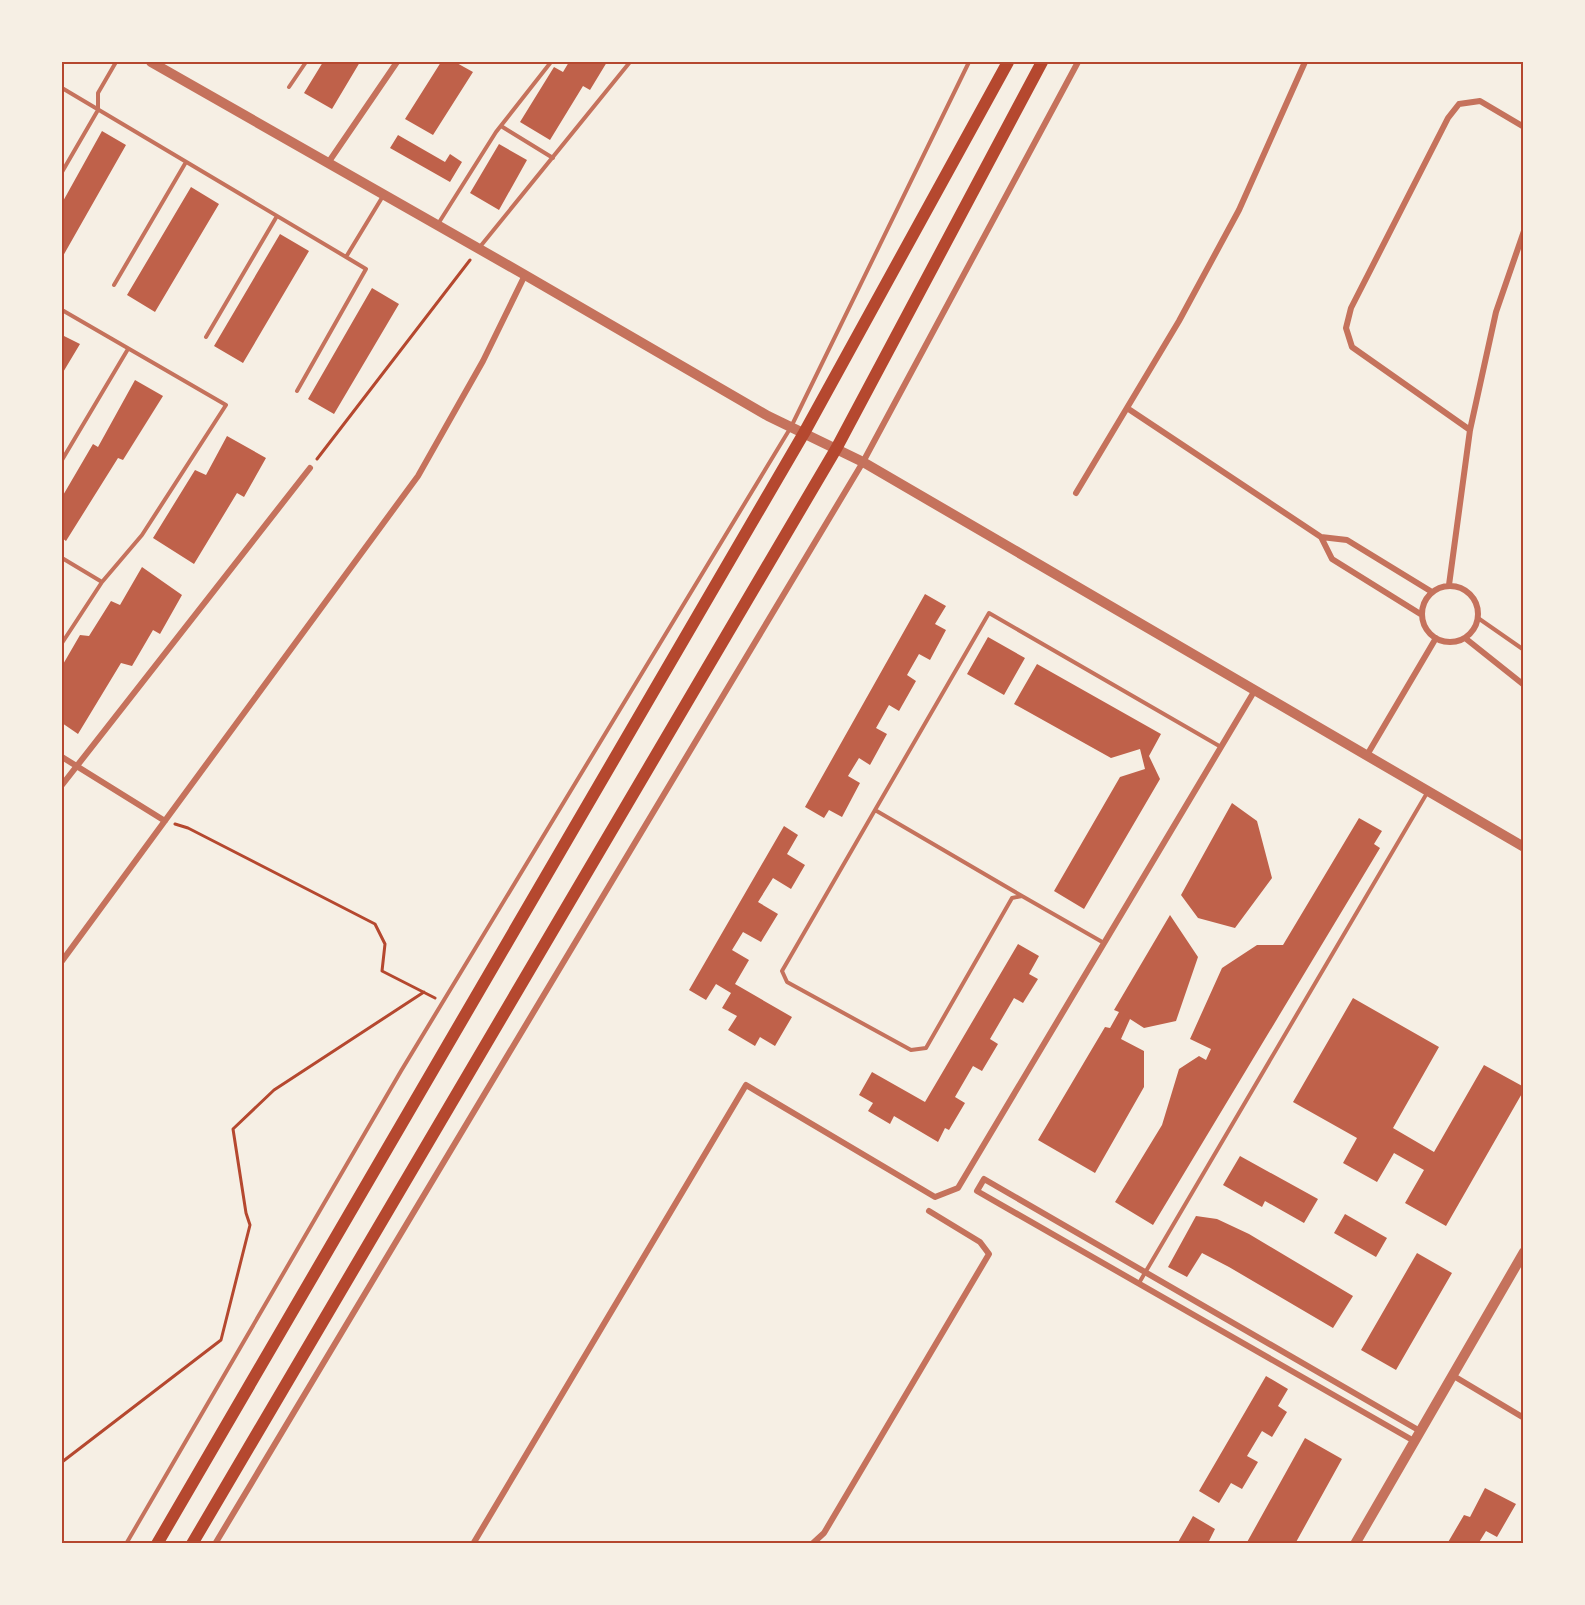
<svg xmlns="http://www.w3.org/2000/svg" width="1585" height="1605" font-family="Montserrat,sans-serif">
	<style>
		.building { fill: #bf614a }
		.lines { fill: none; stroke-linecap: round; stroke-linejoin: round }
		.path { stroke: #b5482f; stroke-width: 3 }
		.service { stroke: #c5725c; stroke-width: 4 }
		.minor { stroke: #c5725c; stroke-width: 6 }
		.tertiary { stroke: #c5725c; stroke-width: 10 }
		.primary { stroke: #b5482f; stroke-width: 12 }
		.neatline { fill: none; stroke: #b5482f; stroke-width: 2 }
	</style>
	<rect width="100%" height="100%" fill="#f6efe4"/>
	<path class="building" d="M323 62H360L332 109 304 93Z
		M441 62H455L473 72 433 135 405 119Z
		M569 62H607L590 90 583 86 550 140 520 122 554 67 563 72Z
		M102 131 126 145 63 256 62 203Z
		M398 135 445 162 450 154 462 162 450 182 390 148Z
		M499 144 527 160 499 210 470 193Z
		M191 187 219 204 155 312 127 295Z
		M280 234 309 251 243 363 214 346Z
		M372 288 399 304 334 414 308 399Z
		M62 335 80 344 62 374Z
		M135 380 163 396 123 460 118 458 66 541 62 538V497L93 444 98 447Z
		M227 436 266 458 244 497 237 493 194 564 153 538 195 470 206 475Z
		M142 567 182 595 160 634 153 630 132 666 121 663 78 734 62 723V666L80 635 89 636 111 601 120 605Z
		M925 594 946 606 935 624 946 630 930 660 919 654 907 675 916 681 899 711 889 705 876 728 887 734 870 765 859 758 848 776 860 783 842 817 829 810 824 818 805 807Z
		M988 637 1025 658 1004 695 967 674Z
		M1037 664 1161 734 1149 756 1160 779 1084 909 1054 891 1120 777 1145 769 1140 749 1111 758 1014 704Z
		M1232 803 1257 821 1272 878 1235 928 1198 918 1181 895Z
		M1359 818 1382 831 1374 844 1380 848 1153 1225 1115 1202 1162 1125 1179 1069 1199 1056 1206 1060 1211 1049 1190 1039 1222 968 1257 945H1283Z
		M784 826 798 835 787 854 805 865 791 889 773 878 758 902 778 914 761 942 743 932 732 950 749 960 735 984 792 1017 775 1046 760 1037 755 1046 728 1030 737 1016 722 1008 731 993 716 984 706 1000 689 990Z
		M1170 915 1198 957 1176 1021 1144 1028 1130 1019 1121 1039 1144 1051V1087L1095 1173 1038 1140 1105 1027 1110 1028 1119 1012 1114 1010Z
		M1018 944 1039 956 1029 974 1038 979 1023 1003 1014 998 990 1039 998 1044 982 1071 973 1066 955 1097 965 1103 949 1130 945 1128 938 1142 894 1116 890 1124 868 1111 873 1103 859 1095 872 1072 925 1102Z
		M1353 998 1439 1047 1393 1128 1434 1152 1484 1065 1524 1087V1090L1446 1226 1405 1203 1424 1170 1394 1153 1377 1182 1343 1163 1357 1138 1293 1102Z
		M1240 1156 1318 1199 1304 1223 1265 1201 1262 1207 1223 1185Z
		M1345 1214 1387 1238 1376 1257 1334 1233Z
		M1196 1216 1217 1219 1249 1234 1353 1296 1333 1328 1229 1267 1202 1253 1187 1277 1168 1267Z
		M1417 1253 1452 1273 1396 1370 1361 1350Z
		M1266 1376 1288 1389 1278 1406 1287 1412 1272 1437 1262 1431 1247 1456 1258 1462 1242 1489 1231 1483 1219 1503 1199 1491Z
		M1305 1438 1342 1459 1295 1544H1246Z
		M1485 1488 1516 1504 1497 1537 1486 1531 1478 1544H1447L1464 1515 1470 1517Z
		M1193 1516 1215 1529 1209 1541 1214 1544H1177Z"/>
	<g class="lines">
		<path class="path" d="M317 459 470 260
			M175 824 188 828 375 924 385 944 382 971 435 998
			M62 1462 221 1340 250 1225 246 1213 233 1129 274 1090 424 992"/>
		<path class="service" d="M289 87 306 62
			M62 88 346 257 383 196
			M501 126 553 158
			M62 172 98 110V93L116 62
			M438 224 496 132 551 62
			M479 248 630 62
			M114 285 186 162
			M62 310 226 405 142 535 102 582
			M206 337 277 216
			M297 391 366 269 346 257
			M62 460 128 349
			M62 558 102 582 62 643
			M1478 618 1524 650
			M875 810 989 613 1221 747
			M1022 896 875 810 782 971 787 982 911 1050 926 1048 1012 898 1022 896 1104 943
			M1139 1283 1427 793
			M126 1544 401 1071 791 427 969 62"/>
		<path class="minor" d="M328 163 397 62
			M1127 408 1321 537
			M1470 430 1352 347 1346 328 1351 308 1448 118 1459 104 1480 101 1524 127
			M1076 493 1179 321 1239 210 1305 62
			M1449 585 1470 430 1496 312 1524 231
			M1422 614a28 28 0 1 1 56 0a28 28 0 1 1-56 0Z
			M1422 615 1332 559 1321 537 1347 540 1432 592
			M1465 638 1524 685
			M1367 755 1436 638
			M62 757 165 821
			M62 785 310 468
			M62 961 418 476 483 361 525 275
			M1452 1375 1524 1418
			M1414 1441 977 1191 984 1179 1420 1431
			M215 1544 863 462 1078 62
			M473 1544 746 1085 935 1197 958 1188 1255 690
			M812 1544 824 1533 989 1254 980 1242 929 1211"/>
		<path class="tertiary" d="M151 62 525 275 768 416 863 462 1524 847
			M1355 1544 1524 1252"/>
		<path class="primary" d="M157 1544 804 433 1008 62
			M192 1544 836 449 1042 62"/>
	</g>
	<rect width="1585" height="1605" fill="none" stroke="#f6efe4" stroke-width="126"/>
	<rect x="63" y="63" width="1459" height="1479" class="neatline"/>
</svg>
